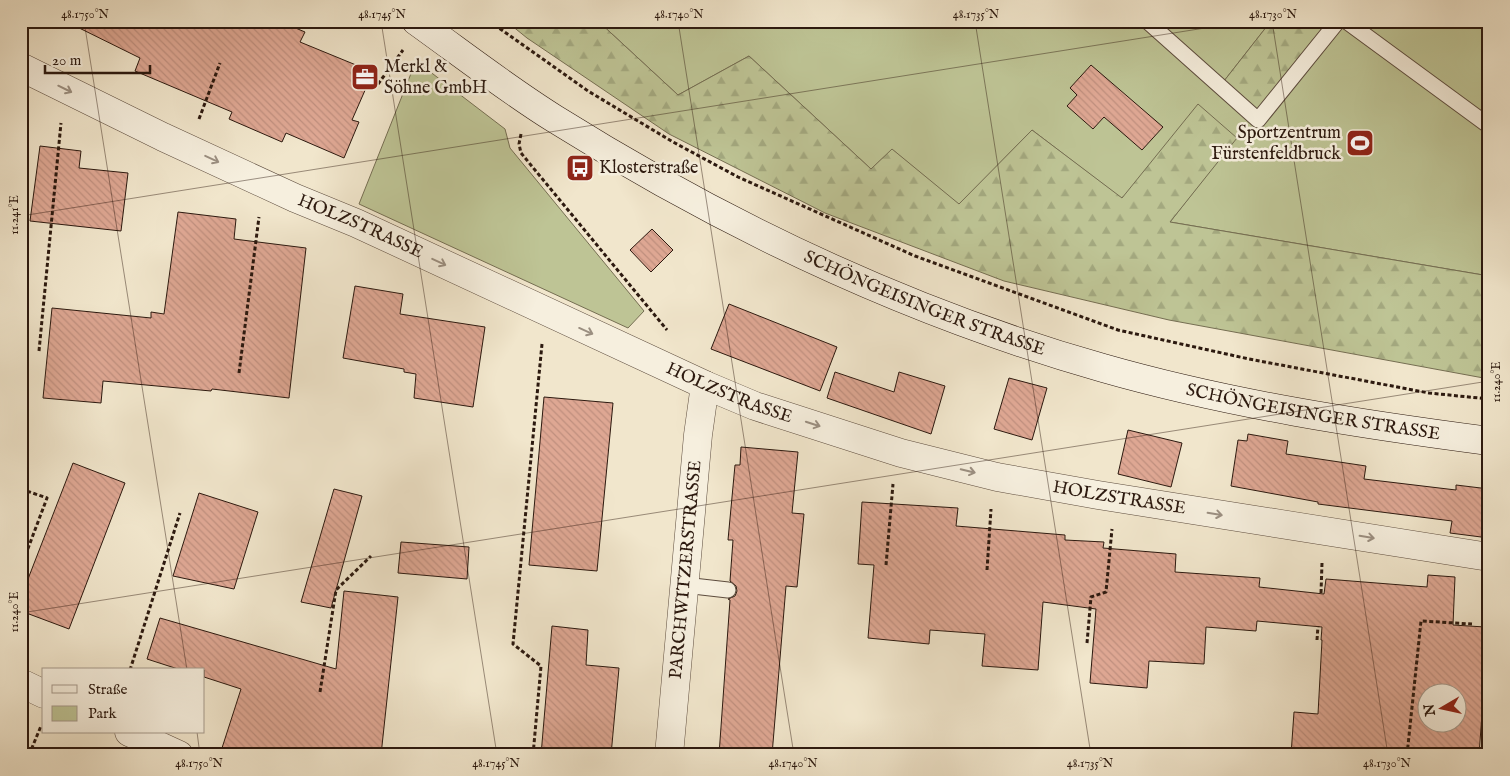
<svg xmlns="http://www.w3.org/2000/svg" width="1510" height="776" font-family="'IM FELL English',serif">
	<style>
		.green { fill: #bec495; stroke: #756e52 }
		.forest { fill: url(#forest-firs); stroke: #756e52 }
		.building { fill: url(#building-back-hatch); stroke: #2c190f; fill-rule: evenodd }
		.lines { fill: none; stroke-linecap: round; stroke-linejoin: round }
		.lane-casing { stroke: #5d4c3e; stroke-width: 17 }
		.street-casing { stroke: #5d4c3e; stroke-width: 29 }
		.secondary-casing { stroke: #2c190f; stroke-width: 29 }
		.path { stroke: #2c190f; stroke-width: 3; stroke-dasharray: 4 2.5; stroke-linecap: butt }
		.lane { stroke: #f6efde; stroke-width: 15 }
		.street { stroke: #f6efde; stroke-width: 28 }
		.secondary { stroke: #f6efde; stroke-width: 28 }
		.oneway { stroke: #9b8f81 }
		.ticks { fill: none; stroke: #2c190f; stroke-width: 1; stroke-opacity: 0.45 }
		.labels { text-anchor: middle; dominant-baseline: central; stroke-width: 5; stroke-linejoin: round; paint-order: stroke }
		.poi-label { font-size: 18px; fill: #2c190f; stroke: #f6efde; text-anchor: start }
		.street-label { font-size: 18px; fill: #2c190f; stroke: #f6efde }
		.neatline { fill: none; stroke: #2c190f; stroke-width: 2 }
		.ticks-label { font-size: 12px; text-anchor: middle; fill: #2c190f }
	</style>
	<defs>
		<pattern id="forest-firs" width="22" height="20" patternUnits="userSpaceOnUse" patternTransform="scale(1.25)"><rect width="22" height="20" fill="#bec495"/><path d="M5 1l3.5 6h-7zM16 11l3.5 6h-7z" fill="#a3a87f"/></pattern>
		<pattern id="building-back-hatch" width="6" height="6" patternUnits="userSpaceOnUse" patternTransform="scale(1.25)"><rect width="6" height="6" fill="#dea793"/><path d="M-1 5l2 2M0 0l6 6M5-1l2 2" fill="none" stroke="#bf8f7e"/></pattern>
	</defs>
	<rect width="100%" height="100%" fill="#f1e6cc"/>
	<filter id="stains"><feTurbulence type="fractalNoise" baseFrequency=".004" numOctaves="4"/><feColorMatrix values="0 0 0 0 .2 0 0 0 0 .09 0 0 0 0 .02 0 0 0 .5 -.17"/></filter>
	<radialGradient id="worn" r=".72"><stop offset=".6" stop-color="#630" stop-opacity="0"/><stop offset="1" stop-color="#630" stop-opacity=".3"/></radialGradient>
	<path class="green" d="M598 21H1271L1224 81 1256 113 1328 21H1489V276L1170 222 1236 138 1121 198 1032 130 959 205 894 151 884 157 871 169 749 56 678 95Z
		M416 61 505 129 510 148 644 311 628 328 359 204Z"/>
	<path class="forest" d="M506 21H598L678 95 749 56 871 169 892 149 959 204 1032 130 1122 198 1198 104 1237 138 1170 222 1489 276V379L1169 320 1004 281 825 213 669 134 527 38Z
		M1271 21H1328L1256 113 1224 81Z"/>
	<path class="building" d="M65 21H279L305 32 300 42 373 72 352 120 359 122 344 158 286 133 282 142 229 119 232 112 135 71 140 58Z
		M1091 65 1163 127 1142 150 1104 117 1093 129 1067 106 1077 95 1070 88Z
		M40 146 81 151 79 168 128 173 121 231 30 221Z
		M178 212 236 219 234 239 306 248 289 398 212 389 211 391 103 381 101 403 43 398 52 308 151 318V312L164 314Z
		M652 229 673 250 651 272 630 250Z
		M355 286 403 294 400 314 485 327 473 407 414 398 416 374 404 372V369L343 358Z
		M729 304 837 347 820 391 711 349Z
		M835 372 894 392 899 372 945 386 931 434 827 398Z
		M1009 378 1047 388 1032 440 994 429Z
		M544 397 613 403 597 571 529 565Z
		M1128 430 1182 443 1171 487 1118 474Z
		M1248 434 1288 441 1286 454 1366 466 1364 479 1456 490V485L1489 489V538L1450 533 1452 521 1318 504V502L1231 486 1238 440 1247 441Z
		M741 447 798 452 792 513 804 514 797 587 786 586 772 755H719L730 600 728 599 735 596 737 591 736 586 730 581 733 540H728L735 465H740Z
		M73 463 125 483 69 629 21 611V597Z
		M334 489 362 496 331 608 301 602Z
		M199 493 258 512 234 589 173 576Z
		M862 502 958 508 956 526 1065 535V540L1104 542 1103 548 1176 554 1175 572 1260 578 1259 587 1324 594 1326 579 1427 587 1428 575 1455 577 1453 625 1485 627 1484 632H1488L1479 755 1375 748V753L1359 751V755H1291L1294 712 1318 714 1322 640H1321L1322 627 1257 621 1256 631 1206 627 1204 664 1149 661 1147 688 1090 683 1096 609 1043 602 1038 670 982 666 985 634 930 630 929 644 868 638 874 565 858 564ZM1428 694H1458V724H1428Z
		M401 542 469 547 467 579 398 573Z
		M344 591 398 597 381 755H243L222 748 241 689 204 677V670H181L147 659 160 618 336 669Z
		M552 626 588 630 586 665 619 668 611 755H541Z"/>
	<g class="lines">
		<defs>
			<path id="lane" d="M1147 21 1258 120 1338 21
				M1346 21 1489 126
				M684 585 728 590"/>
			<g id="street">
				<path id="s1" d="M21 67 163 137 295 198 356 223 705 385 755 406 901 453 997 477 1098 495 1489 557"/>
				<path d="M21 683 44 694"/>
				<path d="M129 732 179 755"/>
				<path id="s2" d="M669 755 698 435 705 385"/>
			</g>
			<g id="secondary">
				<path id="s3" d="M416 21C462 54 507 89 555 119 726 226 909 313 1103 368 1229 404 1359 424 1489 441"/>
			</g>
		</defs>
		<use href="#lane" class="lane-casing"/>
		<use href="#street" class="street-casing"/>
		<use href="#secondary" class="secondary-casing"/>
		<path class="path" d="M489 21 588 91 673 142 738 177 915 256 1118 330 1249 359 1429 393 1489 399
			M378 84 403 50
			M199 119 220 63
			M521 134 519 144 521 153 667 330
			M39 351 61 123
			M239 373 259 217
			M21 489 47 498 21 567
			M886 565 893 484
			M987 570 991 509
			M1321 593 1322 563
			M1317 640 1318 626
			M1087 643 1091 597 1106 592 1112 529
			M130 670 180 513
			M320 692 336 590 371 556
			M29 755 41 726
			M533 755 541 666 513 644 542 344
			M1407 755 1421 621 1472 624"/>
		<use href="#lane" class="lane"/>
		<use href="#street" class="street"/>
		<use href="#secondary" class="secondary"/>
	</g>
	<defs><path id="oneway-shaft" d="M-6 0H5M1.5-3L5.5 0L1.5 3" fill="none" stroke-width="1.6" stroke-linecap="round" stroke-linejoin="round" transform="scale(1.25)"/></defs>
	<g class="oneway">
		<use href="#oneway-shaft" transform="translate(65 89) rotate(26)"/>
		<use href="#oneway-shaft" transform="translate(212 159) rotate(25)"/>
		<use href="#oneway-shaft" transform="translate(439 262) rotate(25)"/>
		<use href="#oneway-shaft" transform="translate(586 331) rotate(24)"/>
		<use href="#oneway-shaft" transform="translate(813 424) rotate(18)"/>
		<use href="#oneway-shaft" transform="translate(968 471) rotate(13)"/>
		<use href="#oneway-shaft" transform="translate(1215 514) rotate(9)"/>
		<use href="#oneway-shaft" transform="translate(1367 537) rotate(9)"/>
	</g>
	<path class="ticks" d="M84 21 187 670M381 21 497 755M678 21 794 755M975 21 1091 755M1272 21 1388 755M21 216 1249 21M21 613 1489 381M197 732 200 755"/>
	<defs>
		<symbol id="office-square" viewBox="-11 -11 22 22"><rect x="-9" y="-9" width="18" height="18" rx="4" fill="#8f2418" stroke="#f6efde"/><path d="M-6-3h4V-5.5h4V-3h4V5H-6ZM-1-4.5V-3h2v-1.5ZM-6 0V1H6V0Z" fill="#fff"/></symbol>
		<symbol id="stadium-square" viewBox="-11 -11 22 22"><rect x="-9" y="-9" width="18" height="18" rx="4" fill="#8f2418" stroke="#f6efde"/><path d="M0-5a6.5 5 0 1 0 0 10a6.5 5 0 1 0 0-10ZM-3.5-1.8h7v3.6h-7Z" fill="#fff"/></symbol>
		<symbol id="bus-square" viewBox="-11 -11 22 22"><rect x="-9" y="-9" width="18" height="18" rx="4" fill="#8f2418" stroke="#f6efde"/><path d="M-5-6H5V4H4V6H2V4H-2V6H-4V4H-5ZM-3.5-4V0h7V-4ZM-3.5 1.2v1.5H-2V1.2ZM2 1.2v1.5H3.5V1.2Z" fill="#fff"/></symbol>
	</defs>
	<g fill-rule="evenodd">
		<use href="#office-square" x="349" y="61" width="32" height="32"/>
		<use href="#stadium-square" x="1344" y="127" width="32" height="32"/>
		<use href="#bus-square" x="564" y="152" width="32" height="32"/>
	</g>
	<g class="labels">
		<g class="poi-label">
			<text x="384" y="67">Merkl &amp;<tspan x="384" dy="21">Söhne GmbH</tspan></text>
			<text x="1341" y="133" text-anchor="end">Sportzentrum<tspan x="1341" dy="21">Fürstenfeldbruck</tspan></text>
			<text x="599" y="168">Klosterstraße</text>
		</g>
		<g class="street-label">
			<text stroke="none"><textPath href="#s1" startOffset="375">HOLZSTRASSE</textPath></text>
			<text stroke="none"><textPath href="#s3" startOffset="584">SCHÖNGEISINGER STRASSE</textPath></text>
			<text stroke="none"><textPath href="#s1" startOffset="780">HOLZSTRASSE</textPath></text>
			<text stroke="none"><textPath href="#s3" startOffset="989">SCHÖNGEISINGER STRASSE</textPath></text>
			<text stroke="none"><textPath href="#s1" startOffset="1185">HOLZSTRASSE</textPath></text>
			<text stroke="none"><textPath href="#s2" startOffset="186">PARCHWITZERSTRASSE</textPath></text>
		</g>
	</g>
	<rect width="1510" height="776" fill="none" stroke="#f1e6cc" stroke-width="55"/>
	<rect x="42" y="668" width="162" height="65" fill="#f6efde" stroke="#a5998b"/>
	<rect x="52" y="685" width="25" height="8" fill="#f6efde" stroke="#a5998b"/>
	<text x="88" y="694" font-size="15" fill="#2c190f">Straße</text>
	<rect x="52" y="706" width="25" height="15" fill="#bec495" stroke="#a5998b"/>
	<text x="88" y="718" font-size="15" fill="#2c190f">Park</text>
	<g transform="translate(1442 708) rotate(261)"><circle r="24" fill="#f6efde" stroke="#a5998b"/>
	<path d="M0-4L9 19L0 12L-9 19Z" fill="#8f2418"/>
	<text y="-8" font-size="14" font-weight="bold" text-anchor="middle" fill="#2c190f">N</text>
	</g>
	<path d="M45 65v8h105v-8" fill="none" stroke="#2c190f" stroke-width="2.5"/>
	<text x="52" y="65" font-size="15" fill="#2c190f" stroke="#f6efde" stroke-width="4" paint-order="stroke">20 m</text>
	<rect x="28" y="28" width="1454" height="720" class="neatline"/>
	<g class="ticks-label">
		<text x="85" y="18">48.1750°N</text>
		<text x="382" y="18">48.1745°N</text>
		<text x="679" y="18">48.1740°N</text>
		<text x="976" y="18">48.1735°N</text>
		<text x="1273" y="18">48.1730°N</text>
		<text transform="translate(14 215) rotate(-90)" y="4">11.241°E</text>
		<text transform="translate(1496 382) rotate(-90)" y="4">11.240°E</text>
		<text transform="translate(14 612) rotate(-90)" y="4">11.240°E</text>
		<text x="199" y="767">48.1750°N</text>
		<text x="496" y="767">48.1745°N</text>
		<text x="793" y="767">48.1740°N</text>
		<text x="1090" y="767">48.1735°N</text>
		<text x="1387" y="767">48.1730°N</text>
	</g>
	<rect width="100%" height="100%" filter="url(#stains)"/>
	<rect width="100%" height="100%" fill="url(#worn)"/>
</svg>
